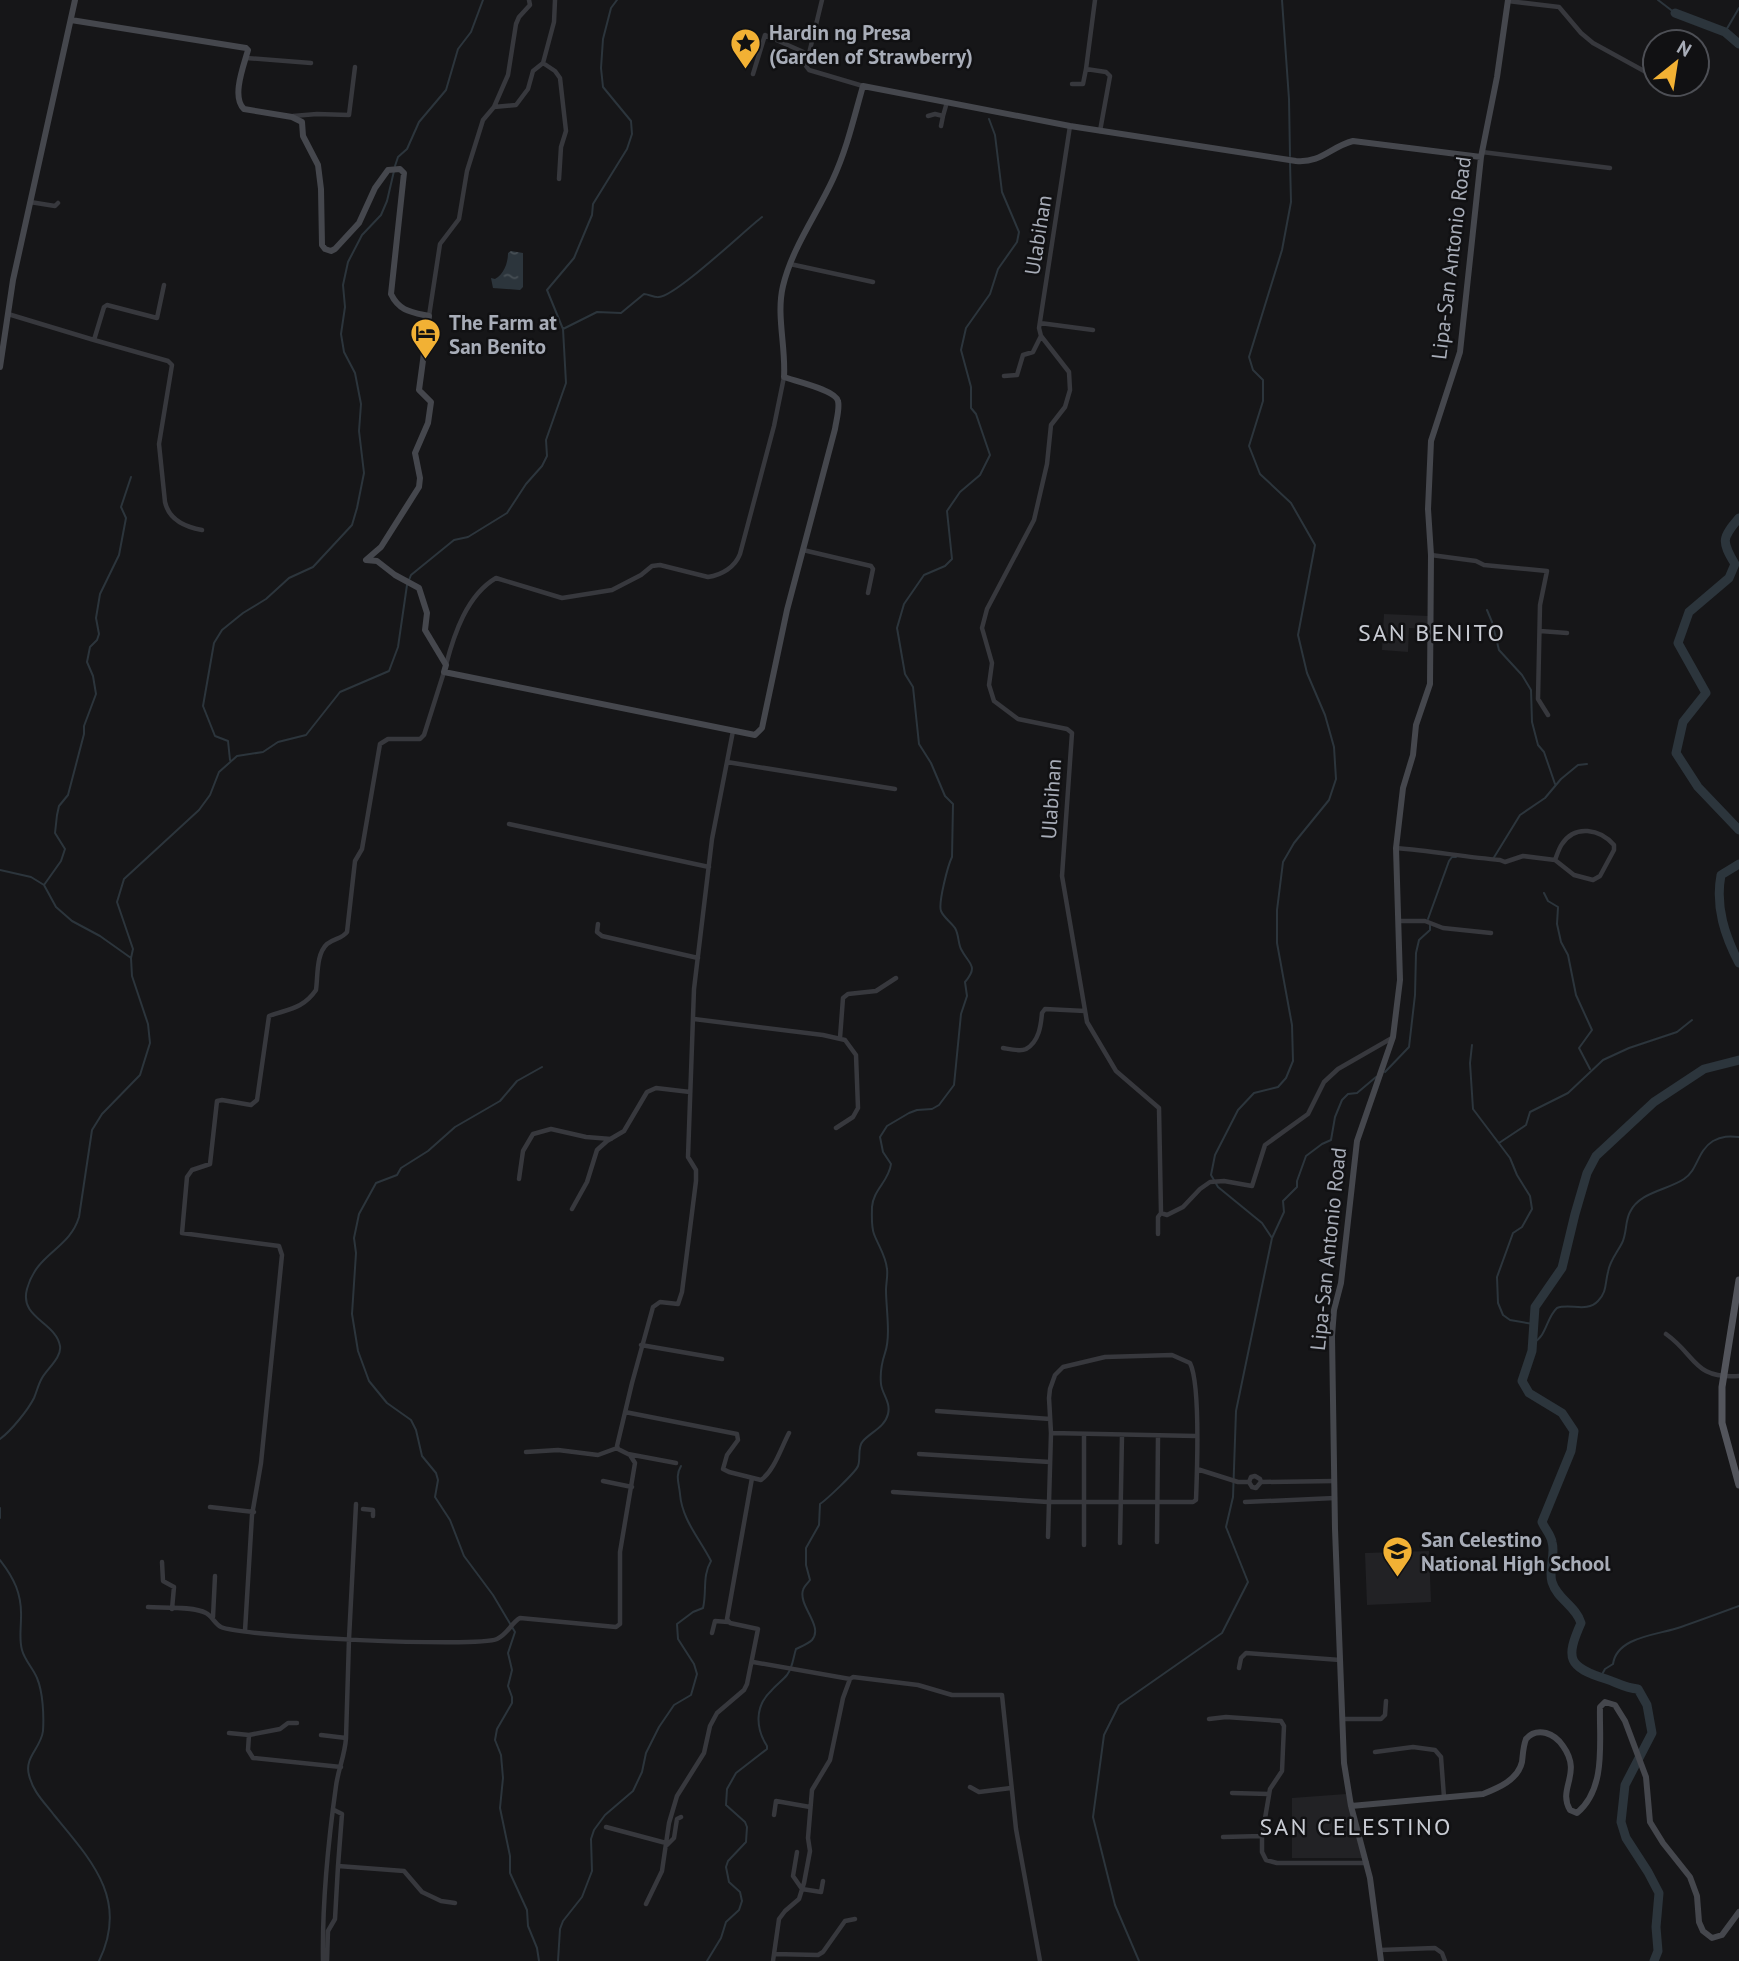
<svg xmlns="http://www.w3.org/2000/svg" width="1739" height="1961" font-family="'PT Sans',sans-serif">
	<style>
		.built { fill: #222225 }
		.water { fill: url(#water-ripples) }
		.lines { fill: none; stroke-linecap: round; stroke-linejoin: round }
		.stream { stroke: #2c353c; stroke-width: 2 }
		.river { stroke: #2c353c; stroke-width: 9 }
		.street { stroke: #37383d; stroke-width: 4.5 }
		.secondary { stroke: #45474d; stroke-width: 6 }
		.primary { stroke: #53555c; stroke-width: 7 }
		.labels { text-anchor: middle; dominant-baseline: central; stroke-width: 5; stroke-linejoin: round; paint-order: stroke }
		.poi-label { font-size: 21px; font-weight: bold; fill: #a8adb8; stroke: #111113; text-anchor: start }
		.street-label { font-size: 21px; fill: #a8adb8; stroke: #111113 }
		.quarter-label { font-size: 24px; letter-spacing: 2px; fill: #c9ccd4; stroke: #111113 }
	</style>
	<defs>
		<pattern id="water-ripples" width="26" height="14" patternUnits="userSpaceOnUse" patternTransform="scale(1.75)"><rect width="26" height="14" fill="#2c353c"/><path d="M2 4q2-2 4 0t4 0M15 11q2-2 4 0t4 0" fill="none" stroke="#485056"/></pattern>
	</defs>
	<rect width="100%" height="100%" fill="#161618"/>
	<path class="built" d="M1384 614 1429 616 1428 629 1409 628 1408 652 1382 650Z
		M1429 1551 1431 1602 1367 1605 1365 1553Z
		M1346 1794 1362 1858H1292V1798Z"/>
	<path class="water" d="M511 251 523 253V287L520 290 493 288 491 278 495 279C504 274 508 263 508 253Z"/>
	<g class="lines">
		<path class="stream" d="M1282 0 1289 99 1290 156
			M1658 0 1675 13
			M1725 32 1739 8
			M395 166 398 157 407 149 419 122 446 90 458 49 471 32 483 0
			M563 329 597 312 621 313 644 294C648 294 655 298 659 297 676 296 744 231 762 217
			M409 580 411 575 454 540 468 537 507 513 526 484 542 466 547 456 546 440 566 383 563 329 547 290 574 258 592 215 593 204 627 149 632 134 631 121 603 87 601 68 603 39 611 8 617 0
			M1487 610 1492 622 1499 650 1522 675 1531 690 1532 722 1538 745 1544 752 1555 784
			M230 760 228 741 215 736 203 706 214 643 222 630 243 613 266 599 289 578 313 567 352 525 357 508 364 473 359 431 361 404 355 373 344 352 341 334 345 307 343 285 348 262 362 235 381 215 387 201 394 171
			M1493 859 1520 815 1545 798 1561 779 1578 765 1587 764
			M0 870 31 877 44 885 56 907 72 921 100 936 131 958
			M44 885 61 861 65 849 55 833 57 815 59 806 68 795 84 734V726L96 694 93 676 87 662 90 647 97 640 99 634 96 618 100 594 119 555 126 518 121 507 131 477
			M1544 893 1548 901 1558 907 1557 924 1561 942 1568 955 1576 995 1592 1030 1579 1048 1590 1069
			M1428 919 1449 861 1452 857H1456
			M1472 1045 1470 1063 1473 1109 1510 1158 1517 1175 1530 1196 1532 1209 1522 1227 1513 1233 1497 1277 1498 1303 1503 1315 1510 1320 1533 1324
			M1385 1072 1409 1047 1415 995 1416 953 1419 940 1430 930V924
			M1499 1143 1526 1125 1530 1112 1568 1093 1603 1060 1629 1048 1677 1032 1692 1020
			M1272 1238 1262 1223 1218 1187 1211 1175 1215 1155 1238 1110 1254 1093 1278 1087 1286 1078 1293 1061 1292 1025 1277 943V910L1283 862 1294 843 1329 800 1336 779 1334 747 1325 715 1307 673 1298 635 1315 545 1291 503 1260 474 1249 446 1263 401V380L1253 370 1249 357 1282 250 1291 202 1290 162
			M1533 1343C1547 1336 1546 1318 1557 1308 1570 1303 1587 1313 1598 1301 1607 1292 1605 1283 1608 1272 1610 1260 1617 1253 1622 1243 1627 1233 1625 1221 1630 1212 1639 1192 1668 1190 1684 1179 1698 1170 1697 1151 1713 1141 1722 1136 1729 1136 1739 1137
			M0 1439C11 1431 28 1410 34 1398 37 1391 38 1385 42 1378 47 1369 62 1357 60 1346 56 1322 19 1318 27 1289 37 1252 69 1250 79 1217L92 1130 102 1114 140 1075 150 1043 148 1024 132 976 131 958 133 949 117 902 124 879 199 810 210 795 219 772 237 756 263 752 278 742 306 735 340 692 389 671 398 647 407 585
			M0 1508V1518
			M0 1560C14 1578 22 1594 21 1618 21 1629 19 1639 22 1650 25 1661 33 1668 37 1678 43 1692 44 1716 43 1731 41 1748 24 1757 29 1775 33 1792 44 1802 54 1815 92 1861 129 1900 99 1961
			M1600 1678 1605 1669 1613 1664C1617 1636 1659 1635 1681 1627 1701 1620 1720 1613 1739 1606
			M539 1961 537 1948 528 1926 527 1910 510 1873V1856L500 1808 503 1778 501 1755 495 1740 497 1729 512 1703V1697L508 1686 512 1670 508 1653 515 1632 493 1595 464 1556 450 1520 435 1497 438 1480 436 1473 422 1456 416 1430 411 1420 387 1403 369 1381 358 1351 352 1314 356 1253 354 1238 359 1214 376 1183 397 1175 401 1168 428 1151 455 1127 500 1101 517 1081 542 1067
			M558 1961 560 1929 563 1921 582 1897 592 1871 591 1839 594 1830 605 1815 633 1791 642 1772 646 1753 659 1727 674 1705 691 1695 697 1674 694 1664 678 1639 677 1624 693 1612 703 1608C707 1592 702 1576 711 1561 700 1539 682 1520 680 1494 679 1483 675 1476 681 1466
			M707 1961 721 1938 726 1922 739 1910 742 1901 740 1892 729 1882 726 1867 728 1861 746 1842 747 1827 745 1822 726 1805 727 1789 736 1773 767 1749V1746C756 1729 754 1707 771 1691 776 1685 782 1681 787 1675 793 1667 793 1658 796 1649 800 1647 808 1644 812 1640 824 1626 798 1606 803 1590 804 1586 808 1583 810 1580L806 1565V1548L819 1525 820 1504C826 1500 855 1473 858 1466 861 1459 857 1447 863 1441 871 1432 885 1427 888 1414 891 1402 882 1394 881 1384 880 1374 882 1362 885 1353 891 1336 886 1308 886 1290 886 1283 888 1276 887 1269 886 1256 878 1245 874 1234 871 1226 872 1215 872 1207 873 1190 889 1181 891 1164L883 1152 880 1137 887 1126 909 1113 917 1110 932 1109 939 1105 954 1085 961 1014 967 996 965 982C979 965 969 965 961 949 958 943 959 935 955 928 951 922 944 918 941 911 938 903 948 865 952 857L953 804 945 796 931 763 919 744 913 687 905 674 897 628 904 604 924 575 945 566 952 559 947 511 960 492 980 475 990 455 976 414 971 408V387L961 350 966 328 990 294 998 269 1017 242 1019 232 1002 192 995 135 989 119
			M1139 1961 1115 1905 1093 1817 1104 1735 1119 1705 1222 1633 1248 1582 1226 1527 1233 1497 1236 1411 1272 1238 1284 1212 1283 1201 1297 1187V1181L1306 1156 1322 1144 1331 1140 1335 1117 1342 1100 1348 1094 1357 1093 1376 1077"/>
		<path class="river" d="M1675 13 1725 32 1739 44
			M1739 518C1722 538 1721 541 1735 564L1729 578 1689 612 1678 643 1706 693 1683 722 1676 753 1698 787 1739 830
			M1739 864 1721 875C1715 907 1725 936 1739 963
			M1654 1961 1658 1951 1656 1927 1659 1893 1648 1872 1626 1838 1621 1822 1625 1785 1652 1733 1647 1705 1638 1689C1625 1688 1618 1683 1606 1679 1568 1667 1565 1659 1581 1623 1576 1606 1557 1599 1552 1582 1548 1568 1556 1555 1552 1542 1551 1535 1545 1529 1542 1522L1571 1451 1574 1431 1562 1413 1529 1393 1522 1381 1532 1351 1535 1307 1562 1268 1575 1214 1587 1173 1596 1156 1654 1102 1704 1069 1739 1060"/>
		<path class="street" d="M822 0 806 66 809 70 863 86
			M1095 0 1086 69 1106 72 1110 76 1100 131
			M1508 1 1559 7 1581 33 1593 43 1655 77
			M246 58 311 63
			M543 63 555 71 560 78 566 131 561 147 559 179
			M753 74 765 35 808 54
			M1072 84H1083L1086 69
			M494 107 516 105 528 89 533 71 543 63 554 22 555 0
			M293 116 317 114 349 115 355 67
			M928 116 935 114 943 116 947 102
			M941 126 943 116
			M1070 126 1039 328 1041 336 1069 372 1070 390 1065 407 1051 425 1047 464 1034 520 987 609 982 628 992 663 989 685 994 701 1018 719 1067 729 1072 733 1062 876 1087 1022 1116 1071 1159 1108 1161 1213 1167 1215 1183 1207 1200 1189 1210 1182 1224 1181 1252 1186 1265 1145 1308 1114 1324 1082 1338 1069 1392 1038
			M1482 152 1610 168
			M30 202 55 206 58 203
			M790 264 873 282
			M8 314 94 340 104 307 107 305 157 318 164 285
			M429 316 440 244 459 219 467 171 483 120 494 107 508 75 516 24 519 17 530 5 529 0
			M1040 323 1093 330
			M94 340 168 361 172 365 159 444 165 502C169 520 185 527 202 530
			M1004 376 1017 375 1023 355 1033 352 1041 336
			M803 550 871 566 873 569 868 593
			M1431 555 1476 561 1484 565 1547 571 1540 605 1538 699 1548 715
			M1540 631 1567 633
			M446 665C454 634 467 595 496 578L562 598 612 590 641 575 652 566 660 565 708 577C722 575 735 567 740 554L774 426 784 377
			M727 762 895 789
			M509 824 709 867
			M1396 848C1432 851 1465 857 1500 860L1505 862 1523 856 1555 860 1574 875 1593 880 1600 876 1614 850V845C1600 829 1575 824 1562 844 1559 848 1557 855 1555 860
			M1399 921H1425L1443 928 1491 933
			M598 924 597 932 602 936 698 958
			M694 1019 823 1035 845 1040 856 1055 858 1108 853 1117 836 1128
			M840 1038 843 998 848 994 876 991 896 978
			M1003 1048C1009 1049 1020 1052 1026 1049 1039 1042 1041 1025 1042 1013L1045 1009 1085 1011
			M519 1179 523 1151 533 1134 551 1129 586 1137 611 1139
			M572 1209 587 1182 597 1150 607 1141 624 1131 647 1092 656 1088 690 1092
			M1158 1234V1217L1161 1213
			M1666 1334C1697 1356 1693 1379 1739 1376
			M641 1345 722 1359
			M937 1411 1050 1419
			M625 1412 737 1434 738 1440 727 1455 723 1469 729 1472 761 1480C774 1471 781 1448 789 1433
			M1051 1433 1196 1436
			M1084 1434V1545
			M526 1452 558 1450 598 1455 617 1448
			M628 1454 676 1463
			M919 1454 1050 1462
			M1197 1469 1238 1482H1249
			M603 1481 632 1487
			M1261 1482 1260 1479 1255 1476 1251 1477 1249 1482 1252 1487 1256 1488 1261 1482 1334 1481
			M893 1492 1048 1502H1193L1196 1500C1197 1472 1201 1385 1190 1363L1172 1355 1105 1357 1063 1367 1055 1375 1050 1389 1049 1398 1051 1433 1048 1537
			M1245 1502 1335 1498
			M210 1507 254 1512
			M363 1509 373 1510V1516
			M1157 1542 1158 1436
			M1120 1543 1122 1435
			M162 1562 163 1581 174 1587 172 1609
			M148 1607C162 1608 194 1606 206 1613 212 1616 215 1624 221 1627 243 1637 478 1648 497 1639 508 1634 511 1623 520 1618L616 1627 620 1624V1552L635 1463 630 1455 618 1449 617 1446 632 1383 653 1307 660 1302 678 1304 682 1292 696 1181V1170L688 1157 694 989 712 839 733 731
			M213 1617 215 1576
			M245 1631 252 1515 261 1463 282 1255 279 1246 182 1233 187 1177 192 1170 210 1164 217 1101 222 1100 251 1105 257 1100 269 1016C288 1009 303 1009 316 990 318 976 316 954 327 944 334 938 342 939 347 932L355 861 362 849 380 744 388 739H420L424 735 444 672
			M712 1633 715 1621 728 1622
			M753 1662 850 1679 853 1677 918 1685 952 1695H1002L1016 1829 1040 1961
			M1239 1668 1241 1658 1246 1653 1340 1660
			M1209 1719 1226 1717 1281 1721 1284 1726 1282 1771 1270 1789 1262 1836V1852L1266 1860 1277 1863H1367
			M1343 1719H1381L1385 1715 1386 1701
			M229 1733 249 1735 248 1750 253 1758 341 1767
			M249 1735 280 1729 288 1723H297
			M321 1735 346 1738
			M1375 1752 1413 1747 1435 1750 1441 1757 1444 1797
			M970 1787 979 1792 1011 1788
			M1232 1793 1269 1794
			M334 1810 342 1814 338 1866 404 1871 422 1892 441 1901 455 1903
			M774 1815 776 1801 810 1807
			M606 1827 666 1843
			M1223 1837 1262 1836
			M667 1845 674 1838 677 1819 681 1817
			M797 1852 793 1876 802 1889 821 1892 823 1881
			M646 1904 662 1871 669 1823 677 1796 704 1753 710 1726 717 1713 744 1690 747 1684 758 1629 730 1623 727 1619 752 1478
			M1380 1950 1435 1948 1442 1953 1445 1961
			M774 1954 818 1955 823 1952 845 1921 855 1919
			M323 1961C322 1903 328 1843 336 1786 338 1770 345 1755 346 1738L349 1639 356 1504
			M327 1961 328 1931 335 1919 338 1866
			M773 1961 779 1919 785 1911 799 1899 804 1883 810 1851 808 1838 812 1790 830 1760 843 1698 850 1679"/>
		<path class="secondary" d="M71 20 246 48 248 50C244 65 231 97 244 109L292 117 302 122 303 136 318 165 321 189 322 245 325 249 331 251 335 249 359 223 375 188 388 170 400 169 404 173 391 294C399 311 411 312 429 316L419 390 431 402 428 423 415 453 420 478 419 487 381 547 366 560 377 561 395 575 419 588 427 613 425 630 446 665 444 672 755 735 762 728 787 610 835 429C836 421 840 409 838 401 836 390 795 381 784 377 786 347 776 315 783 286 792 248 817 214 833 179 847 149 854 117 863 86L1070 126 1296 161C1322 163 1330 147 1353 141L1481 157
			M0 367 13 280 75 0
			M1351 1806 1483 1794C1498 1788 1518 1780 1522 1762 1523 1754 1523 1747 1526 1739 1531 1733 1537 1731 1546 1733 1553 1735 1559 1740 1563 1746 1583 1774 1557 1788 1570 1810L1577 1813C1607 1788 1599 1741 1600 1707L1605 1702 1615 1705 1625 1721 1646 1777 1650 1822 1663 1843 1690 1877 1697 1896 1699 1922 1703 1931 1712 1938 1722 1935 1739 1912
			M1381 1961 1370 1878 1351 1806 1344 1763 1335 1529 1332 1336 1334 1310 1341 1283 1357 1141 1393 1037 1400 980 1396 848 1403 788 1413 755 1416 725 1430 684 1431 555 1428 509 1431 441 1460 352 1481 157 1497 77 1508 0"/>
		<path class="primary" d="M1739 1280 1722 1387V1423L1739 1485"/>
	</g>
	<defs>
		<symbol id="sight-pin" viewBox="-11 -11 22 30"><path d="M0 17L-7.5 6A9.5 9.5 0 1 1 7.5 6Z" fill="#f2b134" stroke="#111113"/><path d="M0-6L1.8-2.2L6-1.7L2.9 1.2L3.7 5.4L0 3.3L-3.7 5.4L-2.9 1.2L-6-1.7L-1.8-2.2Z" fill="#111"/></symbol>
		<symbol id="hotel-pin" viewBox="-11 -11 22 30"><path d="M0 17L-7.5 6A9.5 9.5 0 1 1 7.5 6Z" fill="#f2b134" stroke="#111113"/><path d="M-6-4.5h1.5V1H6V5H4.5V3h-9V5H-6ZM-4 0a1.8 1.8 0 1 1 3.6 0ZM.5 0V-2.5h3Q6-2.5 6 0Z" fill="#111"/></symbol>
		<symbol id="school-pin" viewBox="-11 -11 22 30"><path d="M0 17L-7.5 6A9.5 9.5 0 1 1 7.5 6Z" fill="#f2b134" stroke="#111113"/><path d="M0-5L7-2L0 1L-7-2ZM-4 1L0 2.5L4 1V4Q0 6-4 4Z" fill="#111"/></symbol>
	</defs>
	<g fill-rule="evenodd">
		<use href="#sight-pin" x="728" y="26" width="35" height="47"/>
		<use href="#hotel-pin" x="408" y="316" width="35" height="47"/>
		<use href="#school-pin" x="1380" y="1534" width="35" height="47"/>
	</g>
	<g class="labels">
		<g class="poi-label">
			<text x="769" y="32">Hardin ng Presa<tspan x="769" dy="24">(Garden of Strawberry)</tspan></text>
			<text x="449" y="322">The Farm at<tspan x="449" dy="24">San Benito</tspan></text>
			<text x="1421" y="1539">San Celestino<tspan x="1421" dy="24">National High School</tspan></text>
		</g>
		<g class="street-label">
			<text transform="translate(1038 235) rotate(-81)">Ulabihan</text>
			<text transform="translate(1451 258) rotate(-83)">Lipa-San Antonio Road</text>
			<text transform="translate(1051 799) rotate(-86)">Ulabihan</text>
			<text transform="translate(1328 1249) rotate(-84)">Lipa-San Antonio Road</text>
		</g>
		<g class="quarter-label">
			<text x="1432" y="632">SAN BENITO</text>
			<text x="1356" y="1826">SAN CELESTINO</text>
		</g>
	</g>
	<g transform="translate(1676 63) rotate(30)"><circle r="33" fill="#111113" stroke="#4d4f55" stroke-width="2"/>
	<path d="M0-5L12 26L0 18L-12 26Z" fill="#f2b134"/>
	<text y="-10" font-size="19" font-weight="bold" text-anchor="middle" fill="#a8adb8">N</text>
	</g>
</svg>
